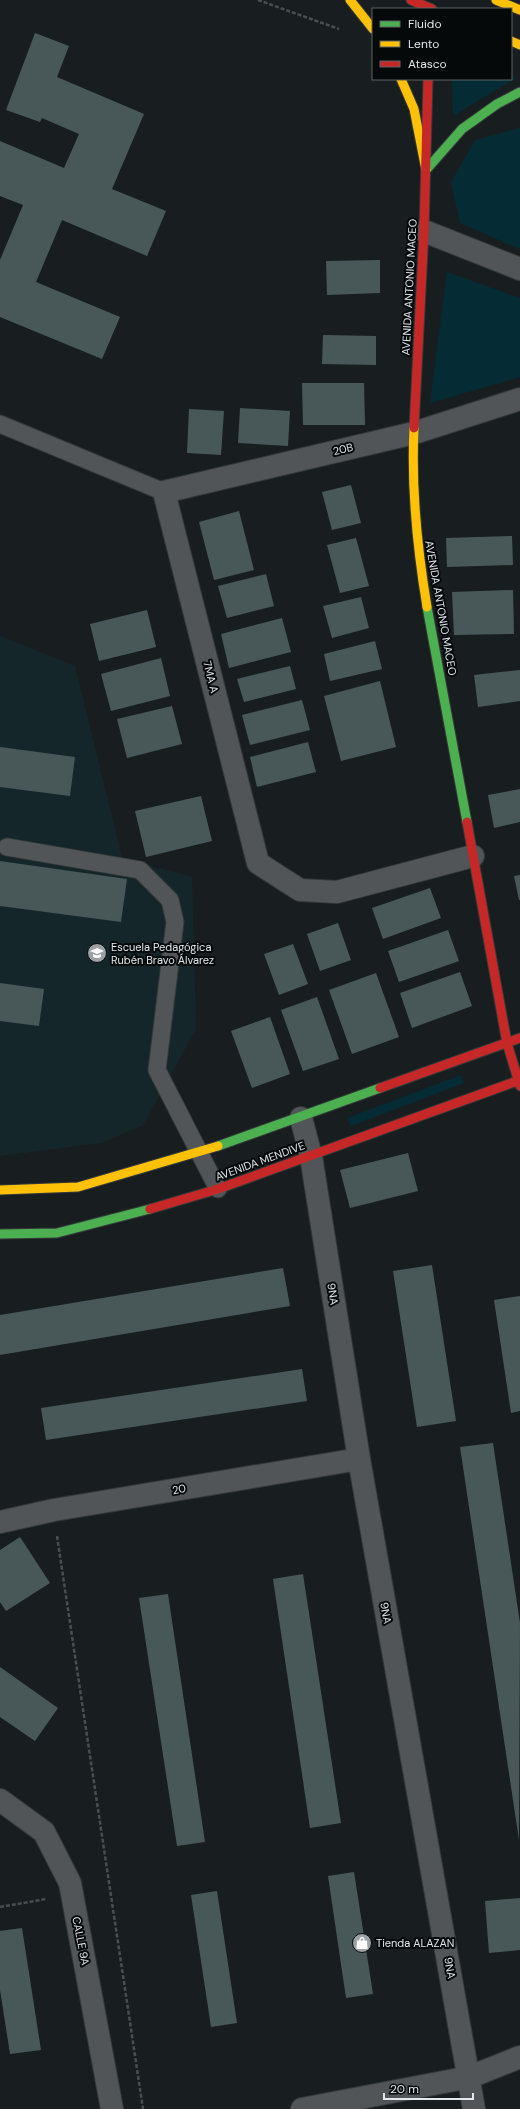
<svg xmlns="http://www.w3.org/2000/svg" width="520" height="2109" font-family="'DM Sans',sans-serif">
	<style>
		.built { fill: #15262a }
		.green { fill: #052c35 }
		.building { fill: #485859 }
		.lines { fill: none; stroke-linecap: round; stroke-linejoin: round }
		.lane-casing { stroke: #34393a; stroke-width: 19 }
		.street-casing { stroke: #34393a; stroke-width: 24 }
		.fast-casing { stroke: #34393a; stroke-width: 11 }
		.slow-casing { stroke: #34393a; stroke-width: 11 }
		.jam-casing { stroke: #34393a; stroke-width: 11 }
		.path { stroke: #4a4e50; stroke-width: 2.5; stroke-dasharray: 4 2; stroke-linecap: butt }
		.lane { stroke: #515557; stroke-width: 17 }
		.street { stroke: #515557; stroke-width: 22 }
		.fast { stroke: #4caf50; stroke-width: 9 }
		.slow { stroke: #ffc107; stroke-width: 9 }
		.jam { stroke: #c62828; stroke-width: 9 }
		.labels { text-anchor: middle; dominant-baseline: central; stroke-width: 4; stroke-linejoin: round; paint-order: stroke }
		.street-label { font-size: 11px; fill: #e1e8eb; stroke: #05090a }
		.poi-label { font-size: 11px; fill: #e1e8eb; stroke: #05090a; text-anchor: start }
	</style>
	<rect width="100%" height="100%" fill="#181e20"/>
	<path class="built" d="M0 636 75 666 122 858 192 877 196 1029 143 1125 102 1143 0 1156Z"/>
	<path class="green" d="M511 76 516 78 453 116 452 79H511Z
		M520 128V249L460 223 451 182 475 140Z
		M447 272 520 298V377L430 403Z
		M461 1075 464 1083 351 1126 347 1118Z"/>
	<path class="building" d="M35 33 69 46 57 77 144 114 112 189 166 211 147 256 62 220 36 282 120 317 102 359 0 317V260L23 205 0 196V141L64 168 79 134 42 118 40 122 6 110Z
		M380 260V293L327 295 326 261Z
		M323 335 376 336V365L322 364Z
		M302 383H364L365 425H303Z
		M240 408 290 411 288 446 238 443Z
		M189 409 224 411 221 455 187 453Z
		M351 485 361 523 332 530 322 492Z
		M239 511 254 570 214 580 199 522Z
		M512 536 513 565 447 567 446 538Z
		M356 538 369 586 340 593 327 545Z
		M266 574 274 606 227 618 218 586Z
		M513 590 514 634 454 635 452 592Z
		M361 597 369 628 332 638 323 606Z
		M147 610 156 647 99 661 90 624Z
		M282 618 291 652 229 668 221 634Z
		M375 641 382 669 330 681 324 654Z
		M161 658 170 696 111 711 101 674Z
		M290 666 296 689 244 702 237 679Z
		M520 670V701L478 707 474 675Z
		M380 681 396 747 341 761 324 696Z
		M302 700 310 730 250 745 242 715Z
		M172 706 182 744 127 758 117 719Z
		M308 742 316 772 257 787 250 757Z
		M0 747 75 757 70 796 0 787Z
		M520 789V822L494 828 488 795Z
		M201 796 212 841 146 857 135 811Z
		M0 861 127 879 121 922 0 906Z
		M520 875V900H519L514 876Z
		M430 888 441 918 383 939 372 908Z
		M338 923 351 960 320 971 307 934Z
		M448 930 459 961 399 982 388 951Z
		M293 944 308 984 279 995 264 954Z
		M460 972 472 1006 412 1028 400 993Z
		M376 973 399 1037 352 1054 329 990Z
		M0 983 44 989 39 1026 0 1021Z
		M317 997 339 1059 303 1071 281 1010Z
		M270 1017 290 1074 252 1088 231 1031Z
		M408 1153 418 1191 350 1208 340 1170Z
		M432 1265 456 1421 417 1427 393 1271Z
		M283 1268 290 1306 0 1355V1315Z
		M520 1296V1411L511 1413 494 1300Z
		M302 1369 307 1401 46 1440 41 1408Z
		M493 1443 520 1623 519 1840 460 1447Z
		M20 1537 50 1583 6 1611 0 1602V1550Z
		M303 1574 341 1823 310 1828 273 1579Z
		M168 1594 205 1842 177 1846 139 1598Z
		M0 1667 58 1708 35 1741 0 1717Z
		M354 1872 373 1994 346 1998 328 1876Z
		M217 1891 237 2023 211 2027 191 1895Z
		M520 1898V1950L489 1953 485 1901Z
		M22 1928 41 2050 10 2054 0 1990V1931Z"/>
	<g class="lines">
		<defs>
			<path id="lane" d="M0 424 164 492
				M7 847 140 870 170 900 175 922 157 1070 218 1189"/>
			<path id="street" d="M424 231 520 269
				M473 856 337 892 300 890 258 863 164 492 414 433 520 399
				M301 1118 311 1156 359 1459 474 2109
				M0 1522 54 1510 359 1459
				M0 1800 44 1832 70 1883 112 2109
				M302 2109 470 2077 520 2057"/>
			<path id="fast" d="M426 170 462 129 497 104 520 92
				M427 607 467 822
				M218 1146 380 1088
				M0 1234 57 1233 150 1209"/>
			<path id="slow" d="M350 0 373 29
				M496 0 520 10
				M511 41 520 45
				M401 79 414 109 426 170
				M414 428C411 488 417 547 427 607
				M0 1190 78 1187 218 1146"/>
			<path id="jam" d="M411 0 432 9
				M414 428 424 231 428 79
				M467 822 507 1043 520 1086
				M380 1088 520 1038
				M150 1209 218 1189 520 1080"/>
		</defs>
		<use href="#lane" class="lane-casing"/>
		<use href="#street" class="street-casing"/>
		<use href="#fast" class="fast-casing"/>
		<use href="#slow" class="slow-casing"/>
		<use href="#jam" class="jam-casing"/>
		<path class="path" d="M258 0 339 29
			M57 1536 143 2109
			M0 1907 46 1899"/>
		<use href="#lane" class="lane"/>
		<use href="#street" class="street"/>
		<use href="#fast" class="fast"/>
		<use href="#slow" class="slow"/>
		<use href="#jam" class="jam"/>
	</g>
	<defs>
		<symbol id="school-disc" viewBox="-11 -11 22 22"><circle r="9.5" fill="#9ba1a4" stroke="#05090a"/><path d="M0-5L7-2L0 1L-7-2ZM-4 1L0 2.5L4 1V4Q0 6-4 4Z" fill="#fff"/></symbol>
		<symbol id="shop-disc" viewBox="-11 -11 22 22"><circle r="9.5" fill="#9ba1a4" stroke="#05090a"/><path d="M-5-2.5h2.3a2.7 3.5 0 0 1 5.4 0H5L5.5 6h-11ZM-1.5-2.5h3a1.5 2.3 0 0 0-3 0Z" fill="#fff"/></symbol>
	</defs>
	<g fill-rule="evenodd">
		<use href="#school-disc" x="86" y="942" width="22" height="22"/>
		<use href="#shop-disc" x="351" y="1932" width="22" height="22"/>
	</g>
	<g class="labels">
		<g class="street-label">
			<text transform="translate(409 287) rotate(-87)">AVENIDA ANTONIO MACEO</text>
			<text transform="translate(343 449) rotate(-13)">20B</text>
			<text transform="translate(441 608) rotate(80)">AVENIDA ANTONIO MACEO</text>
			<text transform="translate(211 677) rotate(76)">7MA A</text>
			<text transform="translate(260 1161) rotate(-20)">AVENIDA MENDIVE</text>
			<text transform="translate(333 1294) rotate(81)">9NA</text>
			<text transform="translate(179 1489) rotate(-10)">20</text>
			<text transform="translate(386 1613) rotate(80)">9NA</text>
			<text transform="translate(81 1941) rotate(79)">CALLE 9A</text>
			<text transform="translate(450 1968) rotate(80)">9NA</text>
		</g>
		<g class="poi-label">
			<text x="111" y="947">Escuela Pedagógica<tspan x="111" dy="13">Rubén Bravo Álvarez</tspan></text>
			<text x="376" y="1943">Tienda ALAZAN</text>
		</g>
	</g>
	<rect x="372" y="8" width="140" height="72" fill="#05090a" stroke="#5d6264"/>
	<rect x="380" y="21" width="20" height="6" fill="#4caf50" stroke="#5d6264"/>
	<text x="408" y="28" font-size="12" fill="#e1e8eb">Fluido</text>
	<rect x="380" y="41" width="20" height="6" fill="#ffc107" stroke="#5d6264"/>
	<text x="408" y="48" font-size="12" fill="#e1e8eb">Lento</text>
	<rect x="380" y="61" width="20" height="6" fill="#c62828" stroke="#5d6264"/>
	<text x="408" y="68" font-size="12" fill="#e1e8eb">Atasco</text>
	<path d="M384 2093v6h89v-6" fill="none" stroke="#e1e8eb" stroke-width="2"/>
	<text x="390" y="2093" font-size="12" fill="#e1e8eb" stroke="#05090a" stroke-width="3" paint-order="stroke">20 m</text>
</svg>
